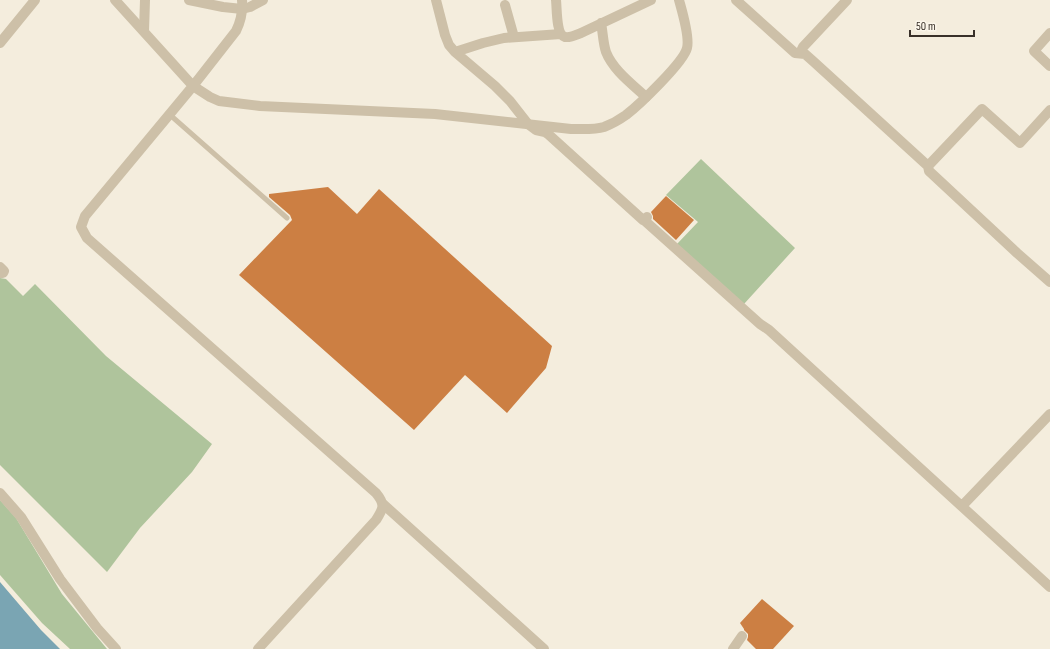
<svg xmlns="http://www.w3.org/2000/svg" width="1050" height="649" font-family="'Sofia Sans Condensed',sans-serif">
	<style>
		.green { fill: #afc49c }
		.water { fill: #7aa5b3 }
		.building { fill: #cc7f43 }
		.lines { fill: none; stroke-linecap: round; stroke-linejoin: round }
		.service { stroke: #cdc0a8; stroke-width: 5 }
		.minor { stroke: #cdc0a8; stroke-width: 10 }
		.tertiary { stroke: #cdc0a8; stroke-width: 10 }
	</style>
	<rect width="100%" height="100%" fill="#f4eddd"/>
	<path class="green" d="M701 159 795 248 744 304 677 244 698 222 666 195Z
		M0 278 6 279 23 296 35 284 106 356 212 444 192 472 140 528 107 572 0 465Z
		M0 500 16 518 62 594 107 649H70L42 623 0 575Z"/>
	<path class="water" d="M0 582 41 630 60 649H0Z"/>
	<path class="building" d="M328 187 357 214 379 189 552 346 546 368 507 413 465 375 414 430 239 275 292 220 290 215 269 197V194Z
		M666 196 694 220 676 240 653 219V216L651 212Z
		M762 599 794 626 773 649H756L747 640 748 637V634L744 630V629L740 623Z"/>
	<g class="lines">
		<path class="service" d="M169 114 287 218"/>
		<path class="minor" d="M189 0 223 7 242 9 250 7 263 0
			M436 0 445 35 449 45 455 52 495 86 510 101 528 124 536 130 545 132 548 134 643 220 645 221 647 217
			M556 0C557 8 556 35 565 37 570 38 576 35 581 33L651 0
			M736 0 795 53 805 54 814 62 928 166 929 171 1017 253 1050 282
			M505 5 514 37
			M601 23C603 33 603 43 606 52 613 70 632 84 646 97
			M144 31 145 0
			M1050 33 1034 51 1050 66
			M0 43 35 0
			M455 52 483 43 504 38 561 34
			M800 53 803 47 847 0
			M928 166 982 109 1020 143 1050 110
			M645 221 760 324 769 330 793 352 1050 587
			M0 267 4 271 3 273H0
			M0 493 21 517 60 579 97 628 116 649
			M383 504 544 649
			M962 506 1050 414
			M733 649 742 636"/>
		<path class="tertiary" d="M115 0 193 86 210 97 219 101 260 106 435 114 571 129C582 129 594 130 604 127 612 124 619 120 626 115 639 105 684 62 687 48 690 37 682 11 679 0
			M242 0C243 11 241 21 236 31L193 86 85 216 81 227 87 238 376 493C386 505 383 509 376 520L258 649"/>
	</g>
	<path d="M910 30v6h64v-6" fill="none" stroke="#393129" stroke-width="2"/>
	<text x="916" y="30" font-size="12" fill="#393129" stroke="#fbf6ea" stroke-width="3" paint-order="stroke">50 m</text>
</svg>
